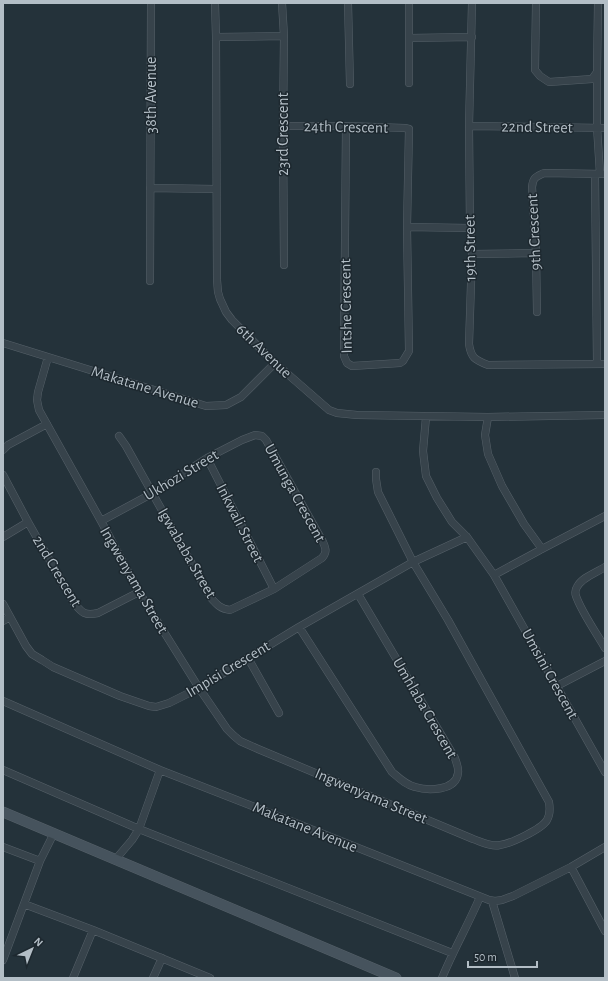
<svg xmlns="http://www.w3.org/2000/svg" width="608" height="981" font-family="'Alegreya Sans',sans-serif">
	<style>
		.lines { fill: none; stroke-linecap: round; stroke-linejoin: round }
		.minor-casing { stroke: #566169; stroke-width: 8 }
		.secondary-casing { stroke: #566169; stroke-width: 11 }
		.minor { stroke: #37434b; stroke-width: 7 }
		.secondary { stroke: #46535d; stroke-width: 10 }
		.labels { text-anchor: middle; dominant-baseline: central; stroke-width: 3; stroke-linejoin: round; paint-order: stroke }
		.street-label { font-size: 16px; fill: #b3bec6; stroke: #1d282f }
	</style>
	<rect width="100%" height="100%" fill="#24323a"/>
	<g class="lines">
		<defs>
			<path id="minor" d="M215 3 216 37 217 280 218 292 220 299 226 312 232 320 275 363 329 410 337 413 357 415 488 417 605 415
				M282 3 284 36 283 126 284 265
				M348 3 350 84
				M409 3V83
				M472 3 469 126 470 228 472 254 469 344C471 358 475 360 488 365L605 364
				M536 3 535 70 540 76 549 82 592 79 597 72 598 3
				M216 37 284 36
				M409 38 472 37
				M597 72V127L600 174
				M283 126H346L405 128 409 129 407 227 409 351 403 361 400 363 352 366 347 363 344 356 346 126
				M469 126 605 128
				M595 174 597 363
				M150 188 216 189
				M407 227 470 228
				M472 254 536 253
				M150 281 151 3
				M537 312 536 253 532 187C533 177 536 177 544 173L605 174
				M3 343 206 406 226 405 241 397 275 363
				M48 357 38 392 37 400 39 410 101 521 139 592 199 688 227 729 233 735 240 741 258 749 473 839C482 842 491 847 500 845 510 844 542 829 547 820 550 815 550 808 549 802L448 620 413 562 378 492 376 479V472
				M426 417 423 451 426 476 437 498 452 522 467 537 494 575 605 772
				M488 417 485 435 488 454 502 486 524 524 542 549
				M3 450 8 445 47 424
				M207 458 274 589
				M3 475 28 522 74 603C82 613 85 616 98 613L139 592
				M101 521 153 493 207 458 242 440 255 435 262 436 266 440 323 542C326 549 327 552 322 558L274 589 230 610C221 609 217 605 211 598L126 446 119 436
				M3 537 28 522
				M605 567C596 573 582 577 577 587 575 590 575 593 576 596 582 613 596 632 605 648
				M494 575 542 549 605 516
				M3 604 26 646 32 654 42 660 53 667 120 696 149 706 156 707 169 703 199 688 299 627 413 562 467 537
				M3 621 10 617
				M299 627 392 772C399 778 406 785 415 787 428 791 456 791 458 773 459 768 456 762 455 758L358 594
				M248 658 279 713
				M557 686 605 661
				M3 701 160 770 283 818 489 900 495 901 502 900 513 896 571 867 605 847
				M3 770 139 829 452 953
				M3 847 40 861
				M115 860 132 840 139 829 160 770
				M571 867 605 931
				M492 901 515 978
				M24 904 93 930 210 978
				M3 960 40 861 54 833
				M73 978 93 930
				M153 978 162 958
				M442 978C453 951 468 925 480 897"/>
			<path id="secondary" d="M3 812 396 978"/>
		</defs>
		<use href="#minor" class="minor-casing"/>
		<use href="#secondary" class="secondary-casing"/>
		<use href="#minor" class="minor"/>
		<use href="#secondary" class="secondary"/>
	</g>
	<g class="labels">
		<g class="street-label">
			<text transform="translate(151 95) rotate(-90)">38th Avenue</text>
			<text transform="translate(346 127) rotate(1)">24th Crescent</text>
			<text transform="translate(537 127) rotate(1)">22nd Street</text>
			<text transform="translate(283 134) rotate(-90)">23rd Crescent</text>
			<text transform="translate(534 232) rotate(-93)">9th Crescent</text>
			<text transform="translate(470 248) rotate(-91)">19th Street</text>
			<text transform="translate(346 306) rotate(-91)">Intshe Crescent</text>
			<text transform="translate(264 351) rotate(44)">6th Avenue</text>
			<text transform="translate(145 387) rotate(17)">Makatane Avenue</text>
			<text transform="translate(181 475) rotate(-31)">Ukhozi Street</text>
			<text transform="translate(295 493) rotate(61)">Umunga Crescent</text>
			<text transform="translate(240 523) rotate(63)">Inkwali Street</text>
			<text transform="translate(187 553) rotate(60)">Igwababa Street</text>
			<text transform="translate(57 571) rotate(59)">2nd Crescent</text>
			<text transform="translate(134 580) rotate(60)">Ingwenyama Street</text>
			<text transform="translate(228 669) rotate(-31)">Impisi Crescent</text>
			<text transform="translate(550 674) rotate(61)">Umsini Crescent</text>
			<text transform="translate(425 708) rotate(60)">Umhlaba Crescent</text>
			<text transform="translate(371 796) rotate(23)">Ingwenyama Street</text>
			<text transform="translate(305 827) rotate(22)">Makatane Avenue</text>
		</g>
	</g>
	<rect width="608" height="981" fill="none" stroke="#b3bec6" stroke-width="8"/>
	<g transform="translate(32 949) rotate(43)" stroke="#1d282f" stroke-width="3" paint-order="stroke">
	<path d="M0-3L7 15L0 10L-7 15Z" fill="#b3bec6"/>
	<text y="-6" font-size="11" font-weight="bold" text-anchor="middle" fill="#b3bec6">N</text>
	</g>
	<path d="M468 961v6h69v-6" fill="none" stroke="#b3bec6" stroke-width="2"/>
	<text x="474" y="961" font-size="12" fill="#b3bec6" stroke="#1d282f" stroke-width="3" paint-order="stroke">50 m</text>
</svg>
